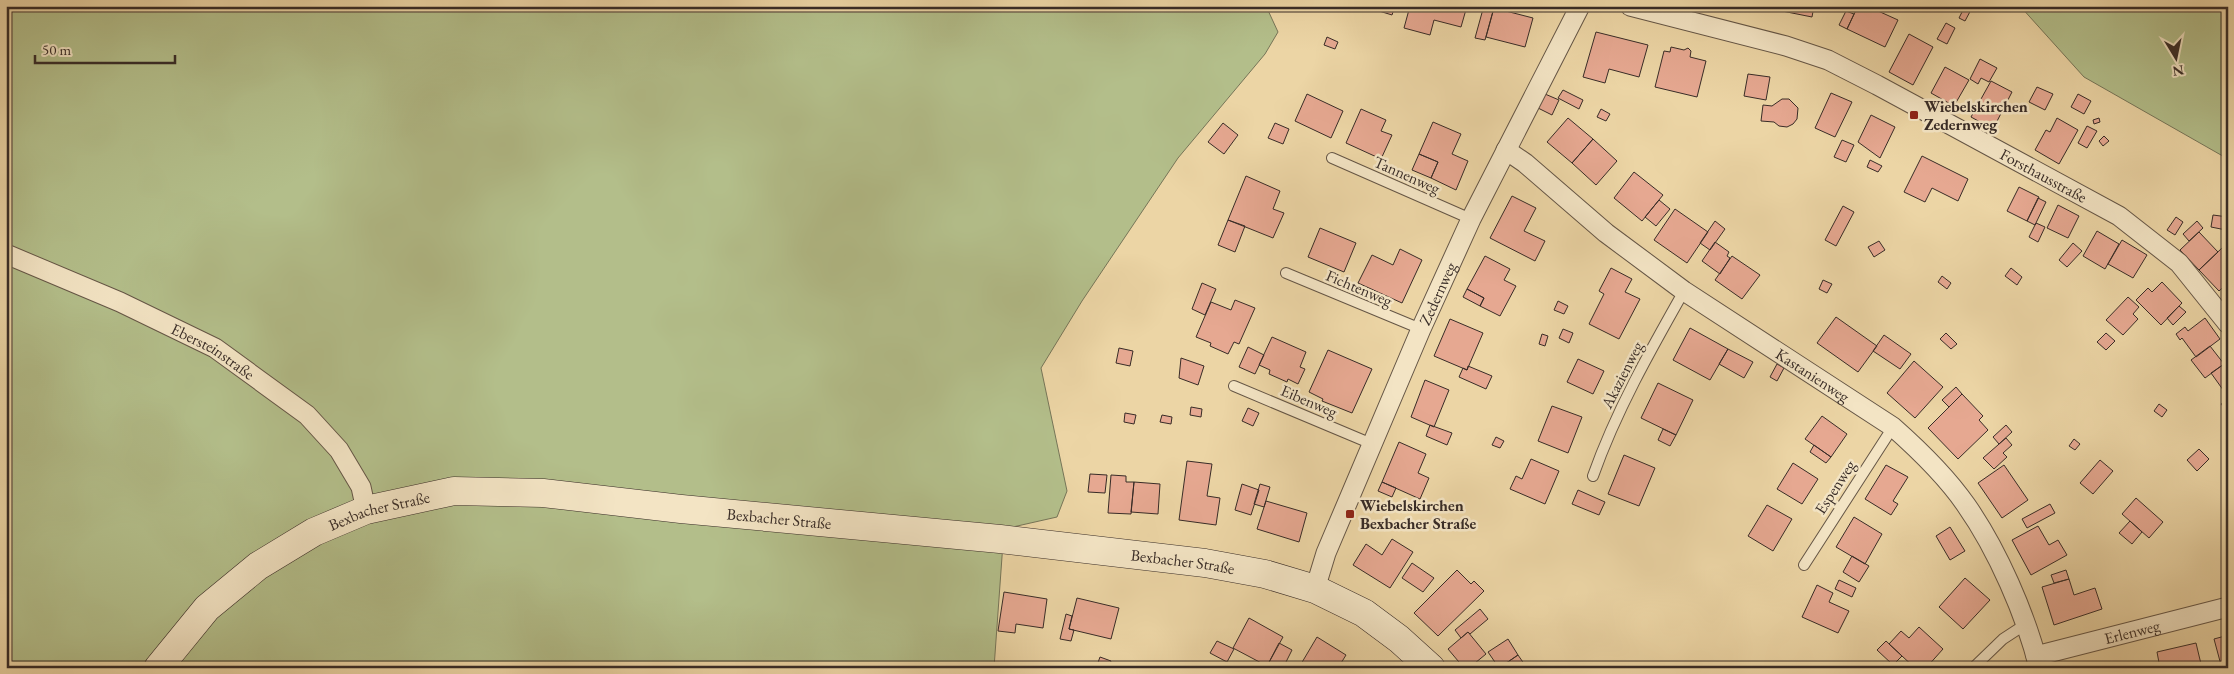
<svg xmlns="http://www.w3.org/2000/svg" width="2234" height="674" font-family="'EB Garamond',serif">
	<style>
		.green { fill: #b3be8a; stroke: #767558 }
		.building { fill: #e6a891; stroke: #382c27 }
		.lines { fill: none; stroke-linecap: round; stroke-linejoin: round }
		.lane-casing { stroke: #655646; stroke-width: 12 }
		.street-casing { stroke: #655646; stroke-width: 21 }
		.secondary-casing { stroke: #382c27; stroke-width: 29 }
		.lane { stroke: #f3e4c4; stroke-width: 10 }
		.street { stroke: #f3e4c4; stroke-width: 19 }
		.secondary { stroke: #f3e4c4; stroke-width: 28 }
		.poi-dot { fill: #8f2418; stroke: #f3e4c4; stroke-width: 2 }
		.labels { text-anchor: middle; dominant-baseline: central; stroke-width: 5; stroke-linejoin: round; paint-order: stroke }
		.poi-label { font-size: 16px; font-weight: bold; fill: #382c27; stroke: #f3e4c4; text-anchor: start }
		.street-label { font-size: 16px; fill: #382c27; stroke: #f3e4c4 }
	</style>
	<rect width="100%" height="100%" fill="#ecd5a5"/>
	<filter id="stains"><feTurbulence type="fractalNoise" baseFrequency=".004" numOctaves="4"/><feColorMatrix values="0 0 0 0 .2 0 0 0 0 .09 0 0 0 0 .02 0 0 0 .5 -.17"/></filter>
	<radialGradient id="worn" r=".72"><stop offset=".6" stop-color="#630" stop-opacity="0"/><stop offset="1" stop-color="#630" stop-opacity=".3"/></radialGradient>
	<path class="green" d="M6 6H1266L1278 32 1265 54 1178 158 1082 301 1041 368 1067 491 1057 517 1004 529 994 668H6Z
		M2020 6H2228V159L2084 77Z"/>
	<path class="building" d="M1363 6H1395L1392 15Z
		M1410 6H1467L1461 27 1434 20 1430 35 1404 28Z
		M1767 6H1814L1812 17 1767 8Z
		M1858 6H1867L1898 20 1885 47 1847 29Z
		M1965 6H1973L1965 21 1959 18Z
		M1494 8 1533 18 1525 47 1486 37Z
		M1483 9 1493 11 1485 40 1475 38Z
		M1846 11 1854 14 1847 29 1839 25Z
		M1946 23 1955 28 1947 44 1937 39Z
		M1596 32 1648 45 1639 77 1609 69 1605 83 1583 77Z
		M1909 34 1933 47 1913 85 1889 72Z
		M1327 37 1338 42 1335 49 1324 45Z
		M1671 47 1684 50 1688 48 1691 51 1690 57 1706 61 1697 97 1655 87 1664 51 1670 52Z
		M1980 59 1997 68 1989 82 1981 78 1978 84 1970 79Z
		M1945 67 1969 80 1954 106 1931 93Z
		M1748 74 1770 77 1766 100 1744 96Z
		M1991 81 2012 92 1993 129 1971 117Z
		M2037 87 2053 94 2045 110 2029 102Z
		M1563 90 1583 100 1579 109 1558 98Z
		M1831 93 1852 102 1835 137 1815 128Z
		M1307 94 1343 111 1331 138 1295 121Z
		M1545 94 1559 100 1552 115 1538 108Z
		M2078 94 2091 101 2084 114 2071 107Z
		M1782 99H1789L1798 108 1797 119 1793 124 1787 127 1779 126 1774 122 1761 121 1763 105 1772 106Z
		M1361 109 1386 120 1381 131 1392 135 1381 159 1346 143Z
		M1601 109 1610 114 1606 121 1597 117Z
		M1871 115 1895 127 1880 158 1858 142Z
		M1568 118 1593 139 1572 163 1547 142Z
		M2057 118 2078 130 2059 164 2035 150 2046 130 2050 132Z
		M2099 118 2100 122 2094 124 2093 120Z
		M1433 122 1461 134 1452 154 1468 161 1456 190 1431 178 1438 162 1419 154Z
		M1223 123 1238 135 1224 154 1208 142Z
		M1275 123 1289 129 1283 144 1268 138Z
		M2087 126 2097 131 2087 148 2078 143Z
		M2104 136 2109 141 2103 146 2099 141Z
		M1593 139 1617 161 1596 185 1572 163Z
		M1842 140 1854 145 1846 162 1834 157Z
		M1419 154 1438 162 1431 178 1412 170Z
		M1922 156 1968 179 1958 201 1932 188 1925 202 1904 192Z
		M1870 160 1882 166 1878 172 1867 167Z
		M1634 172 1663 195 1642 221 1614 198Z
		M1246 176 1280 191 1273 209 1284 213 1273 238 1228 220Z
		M2019 187 2039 197 2027 221 2007 211Z
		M1512 196 1536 208 1524 231 1545 241 1535 261 1490 238Z
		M2038 198 2046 202 2035 225 2027 221Z
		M1659 200 1670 209 1656 226 1645 217Z
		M2058 205 2079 216 2068 238 2047 228Z
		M1843 206 1854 212 1836 246 1825 240Z
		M1675 209 1708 232 1687 263 1654 240Z
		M2213 215 2228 217 2226 230 2211 227Z
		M2176 217 2183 222 2175 235 2167 230Z
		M1228 220 1245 226 1235 252 1218 245Z
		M1715 221 1725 229 1710 250 1700 243Z
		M2197 221 2203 228 2189 241 2183 234Z
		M2036 223 2045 227 2038 242 2029 237Z
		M1320 228 1356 243 1344 272 1308 257Z
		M2097 231 2119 244 2105 269 2083 256Z
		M2199 232 2218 252 2199 270 2180 250Z
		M2122 240 2147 255 2133 278 2108 264Z
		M1879 241 1885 250 1874 257 1868 247Z
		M1715 242 1729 252 1727 256 1730 258 1720 274 1702 261Z
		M2073 243 2082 251 2067 267 2059 260Z
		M2223 247 2228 251V283L2219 291 2199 270Z
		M1400 249 1422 260 1402 303 1358 283 1372 255 1393 265Z
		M1485 256 1510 269 1504 280 1516 286 1500 316 1480 306 1484 298 1467 289Z
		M1732 256 1760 275 1742 299 1715 280Z
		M1611 268 1632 279 1625 292 1640 299 1619 339 1589 324 1604 294 1599 291Z
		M2011 268 2022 277 2017 285 2005 276Z
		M1942 276 1951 283 1947 289 1938 282Z
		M1823 280 1832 284 1827 293 1819 289Z
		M2162 282 2182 303 2161 325 2136 300 2148 288 2152 292Z
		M1202 283 1216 289 1205 315 1192 309Z
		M1467 289 1484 298 1480 306 1463 297Z
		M2128 297 2139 307 2133 314 2138 319 2123 335 2106 320Z
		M1235 300 1255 308 1239 344 1234 342 1228 354 1210 346 1211 343 1196 337 1211 302 1231 310Z
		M1558 301 1568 306 1564 314 1554 310Z
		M2179 306 2186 312 2173 325 2167 318Z
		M1836 317 1877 346 1858 372 1817 343Z
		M2205 318 2220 339 2196 357 2182 338 2180 340 2176 334 2185 327 2188 331Z
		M1450 319 1483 333 1467 370 1434 356Z
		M1690 328 1728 349 1710 380 1673 360Z
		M1563 329 1573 333 1569 343 1559 338Z
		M1946 333 1957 344 1951 349 1940 339Z
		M2106 333 2115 341 2106 350 2097 342Z
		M1542 334 1548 336 1545 346 1539 344Z
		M1884 335 1911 354 1900 369 1873 351Z
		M1272 337 1306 352 1300 367 1305 369 1298 384 1288 379 1287 382 1269 374 1270 370 1259 365Z
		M2210 346 2224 364 2205 378 2191 360Z
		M1248 347 1264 355 1255 374 1239 367Z
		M1119 348 1133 351 1130 366 1116 363Z
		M1728 349 1753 362 1744 378 1719 364Z
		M1328 350 1372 369 1352 413 1322 401 1323 399 1309 392Z
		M1181 358 1204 366 1198 385 1179 378Z
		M1578 359 1604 371 1593 394 1567 382Z
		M1914 361 1943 387 1915 418 1887 393Z
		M1777 364 1784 368 1777 381 1770 377Z
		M2224 364 2228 367 2226 394 2211 373Z
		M1468 366 1492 376 1486 389 1459 377 1463 368 1467 370Z
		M1425 380 1449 390 1434 427 1411 417Z
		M1658 383 1693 400 1676 435 1641 418Z
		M1956 387 1962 394 1949 407 1942 400Z
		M1962 394 1983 416 1979 420 1988 430 1958 459 1928 428Z
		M2228 399V412L2221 404Z
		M2159 404 2167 410 2162 417 2154 411Z
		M1552 406 1582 417 1568 453 1538 441Z
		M1191 407 1202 409 1201 417 1190 415Z
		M1248 408 1259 413 1253 426 1242 421Z
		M1125 413 1136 415 1134 424 1124 422Z
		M1162 415 1172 417 1171 424 1160 422Z
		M1822 416 1847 434 1831 457 1805 439Z
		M1430 425 1452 433 1447 445 1426 436Z
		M2006 425 2012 432 1999 444 1993 437Z
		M1663 429 1676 435 1670 446 1658 440Z
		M1496 437 1504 441 1500 448 1492 445Z
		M2006 438 2012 445 2003 453 2007 457 1994 469 1983 458Z
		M2074 439 2080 444 2075 450 2069 446Z
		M1399 442 1426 454 1418 473 1429 478 1420 499 1382 482Z
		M1814 445 1831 457 1826 463 1810 452Z
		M2199 449 2209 459 2197 471 2187 460Z
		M1624 455 1655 468 1639 506 1608 494Z
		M1531 459 1559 471 1545 504 1510 489 1516 476 1522 479Z
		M2100 460 2113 471 2093 494 2080 483Z
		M1187 461 1212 464 1207 496 1220 498 1216 525 1179 520Z
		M1793 463 1818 479 1802 504 1777 489Z
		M1886 465 1908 477 1893 501 1898 504 1891 515 1865 499Z
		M2004 465 2028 500 2002 518 1978 483Z
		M1090 474 1107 475 1105 493 1088 492Z
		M1111 475 1126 476V482H1134L1131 514 1108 513Z
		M1134 482 1160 484 1158 514 1131 512Z
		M1382 482 1396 488 1392 497 1378 491Z
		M1242 484 1259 490 1251 515 1235 510Z
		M1260 484 1270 487 1264 507 1254 504Z
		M1578 490 1605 502 1599 515 1572 504Z
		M2136 498 2163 522 2149 538 2122 514Z
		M1266 501 1307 513 1299 542 1257 529Z
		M2050 504 2055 513 2027 528 2022 519Z
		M1767 505 1792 519 1773 551 1748 536Z
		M1854 517 1882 534 1865 564 1836 547Z
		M2130 521 2142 532 2132 544 2119 533Z
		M2038 526 2049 545 2058 540 2067 555 2031 575 2012 540Z
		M1950 527 1965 551 1950 560 1936 536Z
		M1392 539 1413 552 1390 588 1353 565 1366 544 1382 555Z
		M1852 556 1869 566 1859 582 1843 572Z
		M1412 563 1434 578 1423 592 1402 578Z
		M1457 570 1471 584 1474 581 1484 591 1438 636 1414 613Z
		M2066 570 2069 579 2054 583 2051 575Z
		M1965 578 1990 600 1963 629 1939 607Z
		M2069 579 2074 595 2095 588 2102 609 2054 625 2042 587Z
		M1839 580 1856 588 1852 597 1835 589Z
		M1817 585 1833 593 1829 602 1849 611 1838 633 1802 617Z
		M1004 592 1047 599 1043 628 1016 624 1015 633 998 631Z
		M1077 598 1119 608 1111 639 1069 629Z
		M1480 609 1488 619 1470 634 1468 632 1461 638 1455 630Z
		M1066 614 1072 616 1069 629 1074 630 1071 641 1060 639Z
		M1249 618 1283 637 1267 666 1233 648Z
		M1919 627 1943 649 1926 668H1915L1889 644 1901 631 1909 638Z
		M1468 632 1486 654 1469 668H1464L1448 649Z
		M2225 636 2228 648V664L2221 665 2214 639Z
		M1317 637 1346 655 1338 668H1307L1301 664Z
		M1508 639 1518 655 1499 668 1488 652Z
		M1217 641 1234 649 1227 662 1210 653Z
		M1886 641 1902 656 1893 665 1877 650Z
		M1279 643 1292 650 1283 668H1270L1267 666Z
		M2196 643 2201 664 2187 668H2160L2157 652Z
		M1518 655 1527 668H1498H1499Z
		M1100 657 1111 661 1109 668H1096Z"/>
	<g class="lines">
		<defs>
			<path id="lane" d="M1332 158 1471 219
				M1286 273 1421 329
				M1234 386 1372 444
				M1593 476C1616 411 1650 351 1684 291
				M1804 565 1893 427
				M1973 668 2003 639 2026 624"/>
			<g id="street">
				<path id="s1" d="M1630 6 1786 46 1828 60 1877 85 2119 216 2179 263 2228 324"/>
				<path id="s2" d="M1506 150 1525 163 1606 233 1684 291 1893 427C1919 450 1946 476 1966 505 1997 549 2026 615 2039 668"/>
				<path id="s3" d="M6 254 120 302 215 348 307 415 339 450 361 487 366 510"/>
				<path id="s4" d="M1315 589 1326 553 1421 329 1471 219 1580 6"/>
				<path id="s5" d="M2036 656 2228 607"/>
			</g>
			<g id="secondary">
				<path id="s6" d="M158 668 207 608 258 566 314 532 366 510 454 491 543 493 681 509 1000 539 1205 563 1265 574 1315 589 1364 613 1399 639 1431 668"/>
			</g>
		</defs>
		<use href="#lane" class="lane-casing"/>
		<use href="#street" class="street-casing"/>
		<use href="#secondary" class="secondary-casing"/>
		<use href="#lane" class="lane"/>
		<use href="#street" class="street"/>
		<use href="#secondary" class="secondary"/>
	</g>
	<g class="poi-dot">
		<rect x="1909" y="110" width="10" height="10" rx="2.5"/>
		<rect x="1345" y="509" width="10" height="10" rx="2.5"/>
	</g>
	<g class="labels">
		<g class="poi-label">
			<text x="1924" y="106">Wiebelskirchen<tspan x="1924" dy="18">Zedernweg</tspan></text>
			<text x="1360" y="505">Wiebelskirchen<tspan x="1360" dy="18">Bexbacher Straße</tspan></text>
		</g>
		<g class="street-label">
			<text transform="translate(1407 175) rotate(24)">Tannenweg</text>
			<text stroke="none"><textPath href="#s1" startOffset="450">Forsthausstraße</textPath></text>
			<text transform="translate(1359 288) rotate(23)">Fichtenweg</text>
			<text stroke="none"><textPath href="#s4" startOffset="320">Zedernweg</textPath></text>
			<text stroke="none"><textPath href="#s3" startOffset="229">Ebersteinstraße</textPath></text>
			<text transform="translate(1622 375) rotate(-63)">Akazienweg</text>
			<text stroke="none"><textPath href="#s2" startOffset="381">Kastanienweg</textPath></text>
			<text transform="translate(1309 401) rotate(23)">Eibenweg</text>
			<text transform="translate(1835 487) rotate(-57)">Espenweg</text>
			<text stroke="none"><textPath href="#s6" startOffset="278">Bexbacher Straße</textPath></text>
			<text stroke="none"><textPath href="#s6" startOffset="682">Bexbacher Straße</textPath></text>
			<text stroke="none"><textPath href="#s6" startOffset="1088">Bexbacher Straße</textPath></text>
			<text stroke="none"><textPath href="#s5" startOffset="99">Erlenweg</textPath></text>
		</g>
	</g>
	<rect width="2234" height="674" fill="none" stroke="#ecd5a5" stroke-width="25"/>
	<rect x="8" y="8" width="2219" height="659" fill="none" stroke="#382c27" stroke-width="2.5"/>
	<rect x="12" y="12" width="2209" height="649" fill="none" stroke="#382c27"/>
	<g transform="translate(2176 58) rotate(170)" stroke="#f3e4c4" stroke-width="4" paint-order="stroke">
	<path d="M0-4L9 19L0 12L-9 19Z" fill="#382c27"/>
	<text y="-8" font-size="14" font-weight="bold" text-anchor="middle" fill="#382c27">N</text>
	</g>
	<path d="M35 55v8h140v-8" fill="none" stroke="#382c27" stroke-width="2.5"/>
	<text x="42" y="55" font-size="15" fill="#382c27" stroke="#f3e4c4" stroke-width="4" paint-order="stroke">50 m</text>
	<rect width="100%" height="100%" filter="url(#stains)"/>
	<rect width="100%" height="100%" fill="url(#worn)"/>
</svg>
